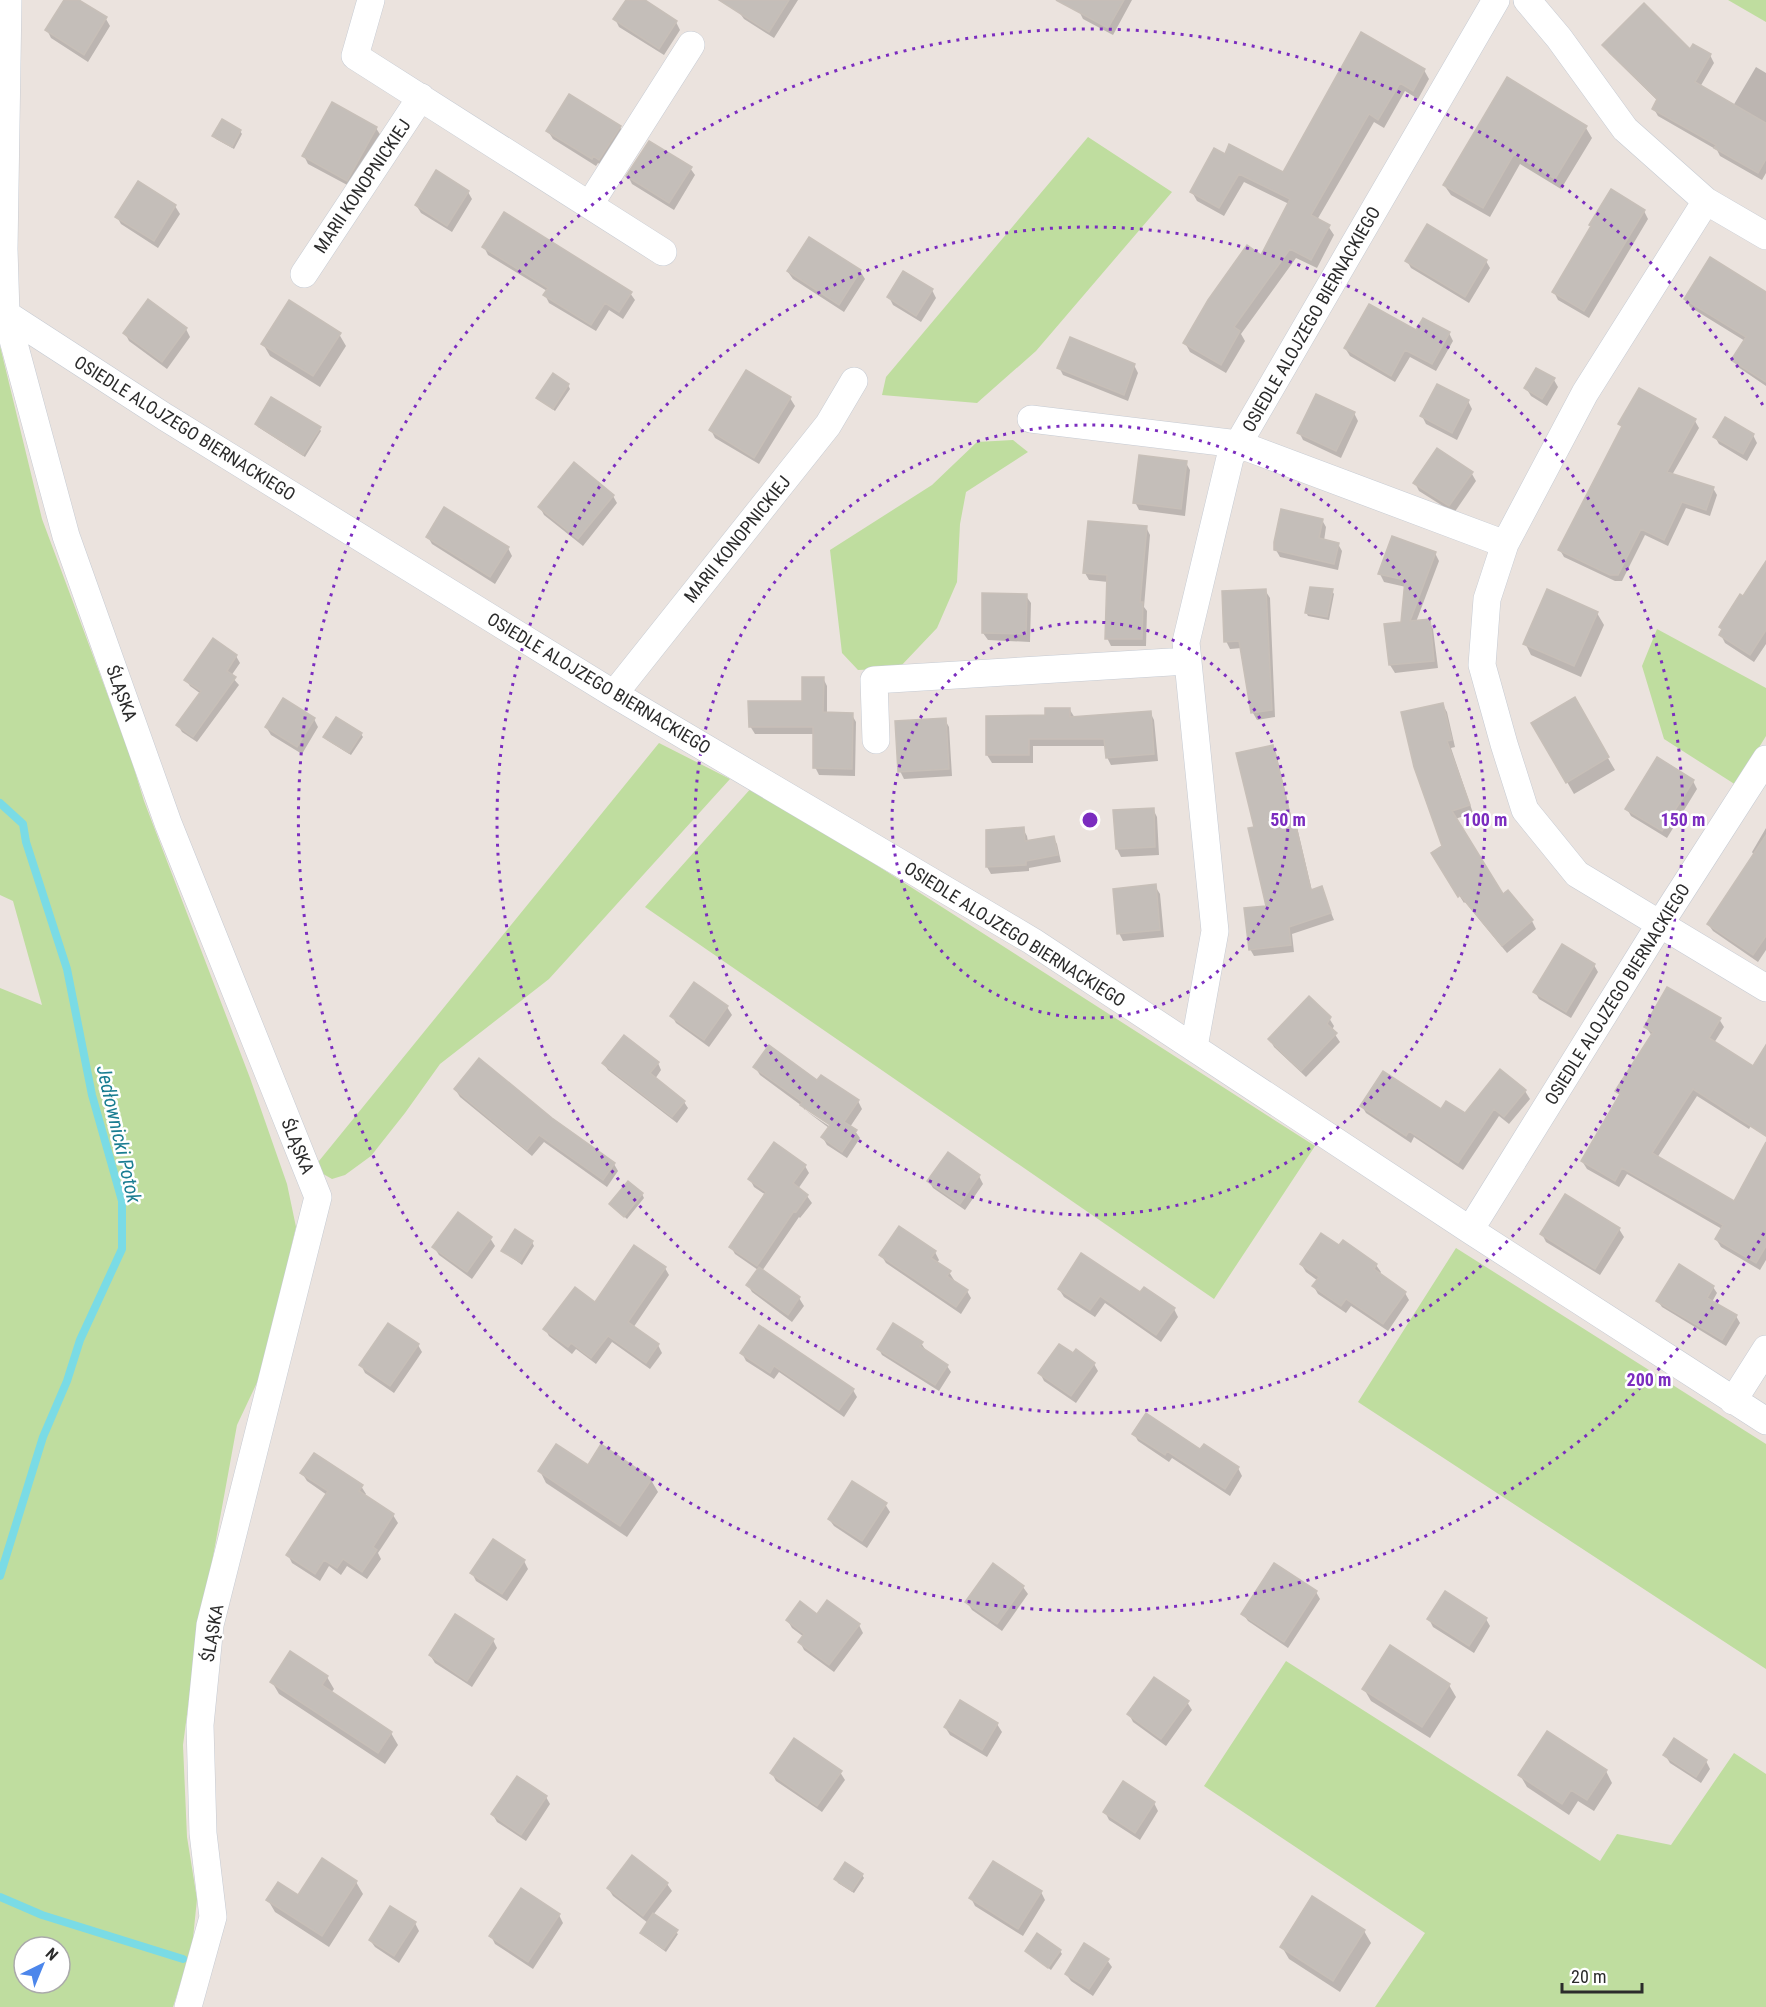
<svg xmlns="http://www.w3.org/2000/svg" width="1766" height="2007" font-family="'Roboto Condensed',sans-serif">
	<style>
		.green { fill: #bfdd9f; fill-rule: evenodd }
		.shadow { fill: #0003 }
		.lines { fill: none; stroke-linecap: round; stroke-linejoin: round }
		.stream { stroke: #7adbe5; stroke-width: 8 }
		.building { fill: #c4beb9; stroke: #c7bfb8; stroke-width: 1.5 }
		.minor-casing { stroke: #c6cbd3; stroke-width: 28 }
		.minor { stroke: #fff; stroke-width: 27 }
		.ring { fill: none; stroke: #7b2cbf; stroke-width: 3; stroke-dasharray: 3 6 }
		.labels { text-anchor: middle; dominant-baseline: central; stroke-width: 5; stroke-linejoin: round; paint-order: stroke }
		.street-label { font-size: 18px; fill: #2b2b2b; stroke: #fff }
		.water-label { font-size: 20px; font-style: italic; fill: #197d91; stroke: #fff }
		.centre { fill: #7b2cbf; stroke: #fff; stroke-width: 3 }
		.ring-label { font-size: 18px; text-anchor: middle; font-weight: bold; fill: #7b2cbf; stroke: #fff; stroke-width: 5; stroke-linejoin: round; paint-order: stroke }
	</style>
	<rect width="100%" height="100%" fill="#ebe3de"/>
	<path class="green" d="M1728 0H1766V22Z
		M1088 137 1172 192 1036 351 977 403 882 395 886 377Z
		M0 346 42 519 129 752 144 801 250 1078 287 1184 296 1227 262 1372 237 1425 194 1661 183 1745 187 1837 197 1899 192 1948 173 2007H0V988L42 1005 13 901 0 895ZM24 1947H60V1983H24Z
		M1013 440 1028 452 966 492 960 524 957 582 937 628 899 668 858 670 842 653 830 550 932 485 977 442Z
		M1657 629 1766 688V736L1736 785 1664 739 1642 666Z
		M659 743 730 779 549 979 440 1064 405 1113 371 1156 345 1175 332 1179 318 1171 319 1161Z
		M753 786 1315 1146 1214 1299 645 907Z
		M1456 1248 1766 1444V1669L1358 1402Z
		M1286 1661 1600 1861 1617 1834 1671 1845 1734 1753 1766 1774V2007H1375L1425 1933 1204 1786Z"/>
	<path class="shadow" d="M66 0H76L106 19 110 26 88 62 51 38 47 30Z
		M627 0H642L676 22 680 30 664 55 619 27 615 19Z
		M746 0H798L774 38 744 19 739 12Z
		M1085 0H1132L1113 35 1083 19 1079 11Z
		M1362 34 1424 70 1429 79 1418 99 1405 91 1384 128 1374 122 1317 220 1328 226 1334 235 1317 268 1296 258 1241 334 1245 341 1226 373 1190 352 1185 343 1262 257 1289 204 1244 182 1224 216 1197 201 1192 192 1225 156 1284 174Z
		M1604 45 1690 51 1710 55 1714 63 1700 87 1733 106 1756 67 1766 73V173L1762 180 1720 156 1717 150 1658 116 1654 109 1658 101 1609 53Z
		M1508 80 1586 128 1592 138 1561 189 1520 164 1490 217 1451 195 1444 185Z
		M332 104 376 128 381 136 351 187 308 164 304 156Z
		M620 127 624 135 604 167 598 163 596 166 553 139 548 131Z
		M240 131 242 134 234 149 216 139 214 136Z
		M690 168 695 175 674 210 632 184 628 176Z
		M468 192 472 199 452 232 421 213 416 205Z
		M175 206 180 214 158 248 121 224 117 217Z
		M1644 211 1648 219 1589 318 1558 300 1554 292 1592 228Z
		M809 239 860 271 865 279 844 312 793 279 788 272Z
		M484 247 630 293 635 300 623 319 609 310 596 331 549 303 545 295 547 291 488 255Z
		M1407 261H1486L1490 268 1469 303 1411 268Z
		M932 290 936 298 921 322 893 305 889 297Z
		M1766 298V386L1738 367 1733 360 1745 341 1690 307 1686 299Z
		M186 329 190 337 167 369 129 341 125 333Z
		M1417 332 1449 333 1453 341 1436 371 1410 357 1395 382 1350 356 1345 348Z
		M339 334 346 346 320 387 270 356 263 344Z
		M1134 365 1138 373 1128 401 1063 375 1059 367Z
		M746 372 790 398 795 406 759 464 715 438 711 430Z
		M1554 380 1558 387 1547 406 1531 396 1526 388Z
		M568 385 570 389 555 411 538 398Z
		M1468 401 1472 409 1457 440 1426 424 1422 416Z
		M1354 413 1358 421 1341 458 1303 440 1299 432Z
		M1695 421 1699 428 1672 475 1713 488 1717 495 1710 516 1686 508 1668 546 1645 535 1622 581H1615L1564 557 1560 550 1622 428 1620 424Z
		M256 424 319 428 321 431 305 457 258 427Z
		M1753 435 1757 443 1747 461 1719 444 1715 437Z
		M1186 463 1190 470 1185 516 1139 510 1135 502Z
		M1472 474 1476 481 1454 513 1419 491 1415 483Z
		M613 496 617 503 583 546 544 515 540 507Z
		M1322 520 1326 527 1324 541 1338 544 1342 551 1338 570 1280 557 1276 550Z
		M1146 527 1150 535 1144 607 1147 611 1146 646H1111L1107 638 1108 582 1089 580 1085 573Z
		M428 537 508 548 512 556 495 584 432 544Z
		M1435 553 1439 561 1416 622 1429 621 1433 629 1438 668 1395 673 1390 665 1386 626 1402 624 1406 587 1384 582 1380 574Z
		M1766 563V644L1754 662 1725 643 1721 635 1723 631 1721 627Z
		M1265 590 1270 598 1275 717 1257 720 1253 713 1242 648 1230 649 1226 641Z
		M1332 591 1334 594 1329 620 1308 616 1306 612Z
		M1026 596 1031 603 1030 642 988 640 983 633Z
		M1597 613 1604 625 1581 677 1531 655 1525 643Z
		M236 656 240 663 231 676 239 685 197 742 182 732 178 725 201 694 190 686 186 680Z
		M823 678 827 686V713L852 715 856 722 855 776 819 775 815 767V734H755L750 726 803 703Z
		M1574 700 1615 770 1574 794 1533 723Z
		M1442 704 1447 712 1455 747 1451 748 1473 813 1455 819 1503 896 1532 921 1536 929 1507 953 1465 902 1464 903 1433 853 1444 846Z
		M1070 710 1075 718 1150 712 1154 720 1158 761 1111 765 1107 757 1106 746H1033V763H992L987 755 1047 717Z
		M314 719 318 727 302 754 271 735 266 727Z
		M945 720 949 727 952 776 904 779 900 771Z
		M361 734 363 737 351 755 327 740 325 737Z
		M1272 746 1276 753 1292 820 1297 827 1312 891 1321 888 1334 920 1292 934 1294 952 1254 956 1250 949 1268 907 1256 828Z
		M1693 781 1697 789 1667 838 1631 816 1627 809Z
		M1153 809 1157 817 1159 855 1121 857 1117 849 1115 812Z
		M1766 828V865L1757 860 1752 852Z
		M1023 829 1027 836 1028 842 1053 837 1057 844 1061 862 1029 868V871L991 874 987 867Z
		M1155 886 1160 894 1164 937 1123 941 1119 933Z
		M1766 906V950L1758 962 1713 931 1708 924Z
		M1594 965 1598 972 1571 1018 1539 999 1535 992Z
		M695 984 727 1007 732 1015 709 1047 676 1023 672 1016Z
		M1329 1018 1334 1026 1332 1030 1340 1042 1306 1077 1274 1047 1270 1039Z
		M1719 1019 1724 1027 1714 1043 1753 1068 1766 1048V1101L1749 1129 1697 1096 1657 1158 1734 1203 1766 1146V1260L1760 1270 1721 1247 1716 1239 1722 1229 1627 1174 1619 1187 1587 1169 1582 1161 1621 1097 1617 1091 1652 1036 1646 1027Z
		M658 1063 661 1070 655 1079 684 1102 688 1108 677 1123 608 1070 604 1064Z
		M755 1067 818 1083 858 1101 862 1109 850 1127 855 1131 860 1138 847 1158 827 1145 823 1138 829 1128 805 1110 835 1130 837 1128 805 1106V1110L802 1106 760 1075Z
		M455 1089 551 1120 614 1164 618 1171 607 1187 544 1142 532 1156 460 1097Z
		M1525 1091 1530 1099 1509 1124 1499 1116 1463 1170 1414 1137 1411 1143 1366 1113 1362 1106 1441 1111 1465 1115Z
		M805 1166 809 1173 798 1189 807 1196 812 1203 800 1218 799 1217 762 1271 799 1298 804 1306 792 1322 752 1292 748 1285 758 1270 735 1254 731 1247 766 1195 754 1187 750 1179Z
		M979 1176 983 1184 965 1210 933 1188 929 1181Z
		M642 1194 644 1198 627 1219 611 1204Z
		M1619 1229 1624 1237 1600 1275 1546 1242 1542 1234Z
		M490 1238 495 1246 472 1279 439 1255 434 1247Z
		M532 1242 534 1246 522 1265 503 1251Z
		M1340 1248 1376 1265 1381 1272 1379 1275 1405 1293 1409 1300 1388 1331 1351 1306 1346 1313 1318 1294 1314 1287 1318 1281 1306 1272 1301 1264Z
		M935 1252 939 1260 937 1263 949 1272 954 1280 953 1281 967 1291 971 1298 961 1314 886 1263 881 1255Z
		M665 1268 669 1275 633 1328 658 1345 662 1353 650 1369 612 1342 596 1364 576 1349 572 1354 549 1336 545 1329Z
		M1713 1287 1717 1293 1712 1302 1736 1316 1740 1323 1726 1346 1662 1307 1658 1301Z
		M1059 1289 1141 1294 1174 1309 1178 1317 1161 1342 1105 1303 1095 1317 1064 1297Z
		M921 1343 925 1349 924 1351 947 1366 951 1372 939 1391 882 1355 879 1349Z
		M418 1345 422 1352 394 1393 365 1373 361 1365Z
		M742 1353 853 1390 857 1397 844 1417 779 1372 774 1379 746 1361Z
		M1074 1355 1094 1364 1098 1371 1076 1403 1044 1381 1040 1373Z
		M1134 1434 1238 1468 1242 1476 1230 1496 1172 1458 1169 1462 1138 1441Z
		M588 1467 651 1480 658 1492 627 1537 546 1483 540 1471Z
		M302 1473 361 1486 366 1494 364 1496 393 1515 398 1523 378 1553 381 1559 367 1579 347 1566 341 1575 329 1566 320 1581 292 1563 288 1555 327 1495 307 1481Z
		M885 1504 890 1512 867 1548 834 1526 829 1519Z
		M524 1561 528 1569 507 1601 476 1581 472 1573Z
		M1023 1587 1028 1594 1002 1631 972 1610 967 1602Z
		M1316 1592 1320 1599 1288 1648 1248 1621 1243 1614Z
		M817 1616 859 1625 863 1633 834 1672 804 1650 800 1642 804 1637 792 1628 788 1621Z
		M1429 1619H1486L1490 1626 1474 1653 1433 1627Z
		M493 1640 497 1648 472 1687 435 1663 430 1655Z
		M291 1653 327 1677 334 1689 331 1693 391 1733 398 1745 385 1764 279 1694 272 1682Z
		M1449 1685 1456 1697 1430 1738 1371 1701 1364 1689Z
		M1187 1702 1192 1710 1166 1746 1133 1722 1129 1714Z
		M997 1724 1002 1732 987 1757 950 1735 945 1727Z
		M1665 1755 1706 1761 1710 1769 1701 1783 1670 1763Z
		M1606 1771 1612 1783 1594 1811 1578 1801 1569 1815 1527 1787 1520 1775Z
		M840 1772 845 1780 822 1812 776 1781 772 1773Z
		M546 1797 550 1804 526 1841 497 1822 493 1815Z
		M1154 1803 1158 1811 1140 1840 1109 1820 1105 1812Z
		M862 1875 864 1878 854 1893 838 1883 836 1879Z
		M356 1882 363 1894 329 1947 275 1912 268 1900 298 1897Z
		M667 1884 672 1891 653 1915 678 1934 666 1952 644 1936 642 1933 648 1923 613 1896 608 1888Z
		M1041 1892 1045 1900 1023 1936 975 1906 971 1898Z
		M559 1915 563 1923 533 1969 495 1944 491 1936Z
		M415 1923 419 1931 399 1963 375 1947 370 1940Z
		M1364 1931 1371 1943 1340 1992 1289 1959 1282 1947Z
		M1027 1951H1060L1062 1954 1051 1970Z
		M1107 1960 1112 1967 1093 1996 1071 1981 1066 1974Z"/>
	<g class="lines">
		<path class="stream" d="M0 803 23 824 26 842 67 969 92 1095 122 1201V1249L80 1340 67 1381 43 1437 0 1576
			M0 1897 42 1915 183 1959"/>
	</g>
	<path class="building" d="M64 0H79L107 17 84 55 45 30Z
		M626 0H645L677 21 659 49 613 19Z
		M719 0H789L769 32Z
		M1056 0H1124L1108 28Z
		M1644 3 1690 49 1693 44 1711 54 1695 82 1766 123V159L1758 173 1714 148 1716 145 1652 109 1657 99 1602 45Z
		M1361 32 1425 69 1413 91 1400 83 1378 120 1369 114 1311 215 1330 225 1311 260 1290 249 1234 327 1240 331 1221 365 1183 343 1208 300 1247 245 1261 255 1290 199 1239 174 1219 208 1190 192 1214 148 1225 154 1229 144 1283 172Z
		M1507 77 1587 126 1555 179 1514 154 1483 208 1443 185Z
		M569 94 621 126 599 160 593 156 592 159 546 131Z
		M332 102 377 127 347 181 302 156Z
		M222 119 241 130 232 147 212 136Z
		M649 141 692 167 669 203 626 176Z
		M436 170 469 191 447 226 415 205Z
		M138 181 176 205 154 241 115 217Z
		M1611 189 1645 210 1584 311 1552 292 1591 226 1589 225Z
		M504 212 632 292 619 312 605 303 591 325 543 295 548 288 482 247Z
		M1427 224 1487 260 1465 297 1405 261Z
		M809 237 861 270 839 305 787 271Z
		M1710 257 1766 292V382L1731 360 1746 337 1684 299Z
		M903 271 933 289 916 316 887 297Z
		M148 299 187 328 162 362 123 333Z
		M289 300 341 333 313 376 261 344Z
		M1369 304 1416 330 1423 318 1450 332 1432 364 1405 350 1391 376 1344 348Z
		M1070 337 1135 364 1124 395 1057 368Z
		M1536 368 1555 378 1542 399 1524 388Z
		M746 370 791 397 754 458 709 430Z
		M553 373 569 384 553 409 536 398Z
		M1437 384 1469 400 1452 433 1420 416Z
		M1639 388 1696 419 1667 472 1714 487 1706 510 1682 502 1664 540 1641 529 1618 575H1610L1558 550 1622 426 1618 424Z
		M1316 394 1355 412 1336 451 1297 433Z
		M271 397 321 427 303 455 255 424Z
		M1725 417 1754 434 1743 454 1713 437Z
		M1437 448 1473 472 1449 506 1413 483Z
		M1139 455 1187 461 1181 509 1133 503Z
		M574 462 614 495 578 539 538 507Z
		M444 507 509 547 490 577 426 537Z
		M1281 509 1323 519 1319 538 1339 543 1334 564 1274 550V542Z
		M1088 521 1147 526 1140 602H1143L1142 639H1105L1107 575 1083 573Z
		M1392 536 1436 552 1410 621 1430 619 1434 661 1389 665 1384 624 1401 622 1405 580 1378 574Z
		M1766 561V630L1750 655 1719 635 1722 629 1719 627 1740 594 1743 596Z
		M1310 587 1333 589 1327 617 1305 613Z
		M1266 589 1272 710 1251 713 1239 641 1224 642 1222 591Z
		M1547 589 1598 612 1574 666 1523 644Z
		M982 593 1027 594 1026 634 982 633Z
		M213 638 237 655 227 671 236 677 193 737 176 725 201 691 184 680Z
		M802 677H824L823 712 853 713 852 769 813 768V727H749L748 701H802Z
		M1575 697 1609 757 1566 783 1531 723Z
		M283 698 315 718 297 747 265 727Z
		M1443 703 1452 740 1447 741 1470 805 1452 811 1503 894 1508 890 1533 920 1502 946 1460 895 1458 897 1431 853 1442 846 1414 767 1401 712Z
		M1045 708H1070V717L1151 711 1154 754 1106 758 1104 739H1029V755H986V716L1045 715Z
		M336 717 362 733 349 753 323 737Z
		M946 718 949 769 898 772 895 721Z
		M1273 745 1291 819 1294 818 1311 890 1322 886 1331 913 1289 927 1291 945 1249 950 1244 908 1266 906 1248 828 1254 827 1236 753Z
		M1657 757 1694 780 1662 831 1625 809Z
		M1154 808 1155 847 1116 849 1113 810Z
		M1024 827 1025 841 1054 836 1058 855 1026 861V865L986 867V830Z
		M1766 835V936L1753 955 1707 924Z
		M1156 884 1160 930 1117 934 1113 889Z
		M1562 944 1595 964 1566 1012 1533 992Z
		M694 982 728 1006 704 1040 670 1016Z
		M1667 987 1721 1018 1709 1038 1753 1066 1766 1045V1136L1693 1089 1652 1153 1734 1201 1766 1142V1246L1756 1263 1715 1239 1723 1225 1622 1168 1615 1181 1581 1161 1620 1094 1615 1091 1653 1032 1644 1027Z
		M1309 996 1331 1017 1327 1024 1337 1033 1301 1071 1268 1039Z
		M624 1035 659 1062 650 1073 685 1101 672 1117 602 1063Z
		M769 1045 817 1080 821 1075 859 1100 844 1122 857 1130 842 1152 821 1137 830 1125 800 1105 802 1102 753 1067Z
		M479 1058 552 1118 615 1163 603 1180 539 1135 527 1150 454 1089Z
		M1500 1069 1526 1090 1504 1117 1494 1109 1458 1163 1409 1131 1406 1136 1360 1106 1383 1071 1441 1109 1446 1101 1465 1113Z
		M774 1142 806 1165 793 1183 808 1195 796 1212 794 1211 757 1266 729 1247 766 1192 748 1179Z
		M948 1152 980 1175 960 1204 927 1181Z
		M628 1181 643 1193 624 1217 609 1204Z
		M1565 1194 1620 1228 1595 1269 1540 1234Z
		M458 1212 492 1237 467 1272 432 1247Z
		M899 1226 936 1251 931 1258 951 1271 947 1276 968 1290 956 1307 879 1255Z
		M515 1229 533 1241 520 1262 501 1251Z
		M1321 1233 1339 1245 1343 1240 1377 1264 1374 1269 1406 1292 1383 1324 1346 1299 1341 1306 1312 1286 1319 1277 1300 1264Z
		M634 1245 666 1267 628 1322 659 1344 646 1363 608 1336 591 1358 571 1343 568 1347 543 1329 575 1287 595 1302Z
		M1081 1253 1140 1292 1144 1287 1175 1308 1156 1335 1100 1296 1090 1310 1058 1289Z
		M1679 1264 1714 1286 1707 1298 1737 1315 1722 1340 1656 1301Z
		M759 1267 800 1297 788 1315 746 1285Z
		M388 1323 419 1344 390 1386 359 1365Z
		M893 1323 923 1342 920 1346 948 1365 935 1385 877 1349Z
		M759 1325 854 1389 839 1410 774 1366 770 1373 740 1353Z
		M1059 1344 1073 1353 1076 1349 1095 1363 1071 1396 1038 1373Z
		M1146 1413 1200 1449 1204 1444 1239 1467 1225 1489 1167 1451 1165 1455 1132 1434Z
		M556 1444 588 1465 601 1444 652 1479 620 1526 538 1471Z
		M314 1453 363 1485 359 1491 394 1514 373 1547 377 1550 362 1572 343 1559 337 1568 324 1560 315 1574 286 1555 328 1491 300 1473Z
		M852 1481 887 1503 862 1541 828 1519Z
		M493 1539 525 1560 502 1594 470 1573Z
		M993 1563 1024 1586 997 1624 965 1602Z
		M1274 1563 1317 1591 1284 1642 1241 1614Z
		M1445 1591 1487 1618 1469 1646 1427 1619Z
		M827 1600 860 1624 829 1665 798 1642 804 1634 786 1620 800 1601 817 1614Z
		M455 1614 494 1639 467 1681 429 1655Z
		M1390 1645 1450 1684 1422 1727 1362 1689Z
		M290 1651 328 1676 322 1685 392 1732 378 1753 270 1682Z
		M1154 1677 1189 1701 1161 1739 1127 1714Z
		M960 1700 998 1723 982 1750 944 1727Z
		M1547 1731 1607 1770 1587 1800 1571 1790 1562 1804 1518 1775Z
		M794 1738 842 1771 817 1806 770 1773Z
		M1674 1738 1707 1760 1696 1777 1663 1755Z
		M517 1776 547 1796 521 1835 491 1814Z
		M1123 1781 1155 1802 1135 1833 1103 1812Z
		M632 1855 668 1883 643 1916 607 1888Z
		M322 1858 357 1881 322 1936 266 1900 278 1882 298 1895Z
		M993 1861 1042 1891 1018 1929 969 1898Z
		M845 1862 863 1874 852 1891 834 1879Z
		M521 1888 560 1914 528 1962 489 1936Z
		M1312 1896 1365 1930 1333 1981 1280 1947Z
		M390 1906 416 1922 394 1956 369 1940Z
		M653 1913 678 1930 664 1949 640 1933Z
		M1037 1933 1061 1950 1048 1968 1025 1951Z
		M1084 1943 1109 1959 1089 1989 1065 1974Z"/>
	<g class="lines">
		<defs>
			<path id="minor" d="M8 0 4 249 6 314 66 536 168 823 318 1197 210 1625 200 1725 203 1833 213 1917 188 2007
				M371 0 355 56 663 252
				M1527 0 1559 38 1625 129 1706 201 1766 236
				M1706 201 1585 393 1505 544 1487 599 1482 665 1504 744 1525 810 1577 874 1766 988
				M590 204 691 45
				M304 274 421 97
				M0 310 165 417 614 694 1032 941 1470 1230 1766 1421
				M1031 419 1238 444 1505 544
				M614 694 828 425 854 381
				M876 740 874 680 1187 661
				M1194 1047 1215 931 1186 642 1230 458 1496 0
				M1470 1230 1660 924 1766 759
				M1733 1401 1766 1349"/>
		</defs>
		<use href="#minor" class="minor-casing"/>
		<use href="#minor" class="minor"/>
	</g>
	<g class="ring">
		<circle cx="1090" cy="820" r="198"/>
		<circle cx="1090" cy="820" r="395"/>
		<circle cx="1090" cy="820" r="593"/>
		<path d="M1764 1233A791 791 0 1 1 1764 407"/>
	</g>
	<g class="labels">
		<g class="street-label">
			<text transform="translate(362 186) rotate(-56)">MARII KONOPNICKIEJ</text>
			<text transform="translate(1311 319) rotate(-60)">OSIEDLE ALOJZEGO BIERNACKIEGO</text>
			<text transform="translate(185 428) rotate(32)">OSIEDLE ALOJZEGO BIERNACKIEGO</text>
			<text transform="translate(737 539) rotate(-51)">MARII KONOPNICKIEJ</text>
			<text transform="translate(599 683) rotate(31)">OSIEDLE ALOJZEGO BIERNACKIEGO</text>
			<text transform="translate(122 693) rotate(70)">ŚLĄSKA</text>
			<text transform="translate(1015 934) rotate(32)">OSIEDLE ALOJZEGO BIERNACKIEGO</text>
			<text transform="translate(1617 994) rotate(-58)">OSIEDLE ALOJZEGO BIERNACKIEGO</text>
			<text transform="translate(298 1146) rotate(68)">ŚLĄSKA</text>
			<text transform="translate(212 1633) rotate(-80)">ŚLĄSKA</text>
		</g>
		<g class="water-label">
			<text transform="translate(119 1134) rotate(77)">Jedłownicki Potok</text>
		</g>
	</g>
	<circle cx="1090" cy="820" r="9" class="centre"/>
	<g class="ring-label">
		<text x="1288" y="826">50 m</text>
		<text x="1485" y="826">100 m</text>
		<text x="1683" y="826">150 m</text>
		<text x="1649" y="1386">200 m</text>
	</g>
	<g transform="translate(42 1965) rotate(43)"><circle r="28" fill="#ffffff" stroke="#aaaaaa" stroke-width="1.5"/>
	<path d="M0-4.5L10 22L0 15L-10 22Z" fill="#4c86eb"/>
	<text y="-9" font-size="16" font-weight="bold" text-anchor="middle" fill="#2b2b2b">N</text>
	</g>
	<path d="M1562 1983v9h80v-9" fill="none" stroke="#2b2b2b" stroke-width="3"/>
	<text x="1571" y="1983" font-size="18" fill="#2b2b2b" stroke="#ffffff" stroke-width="4.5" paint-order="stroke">20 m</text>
</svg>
